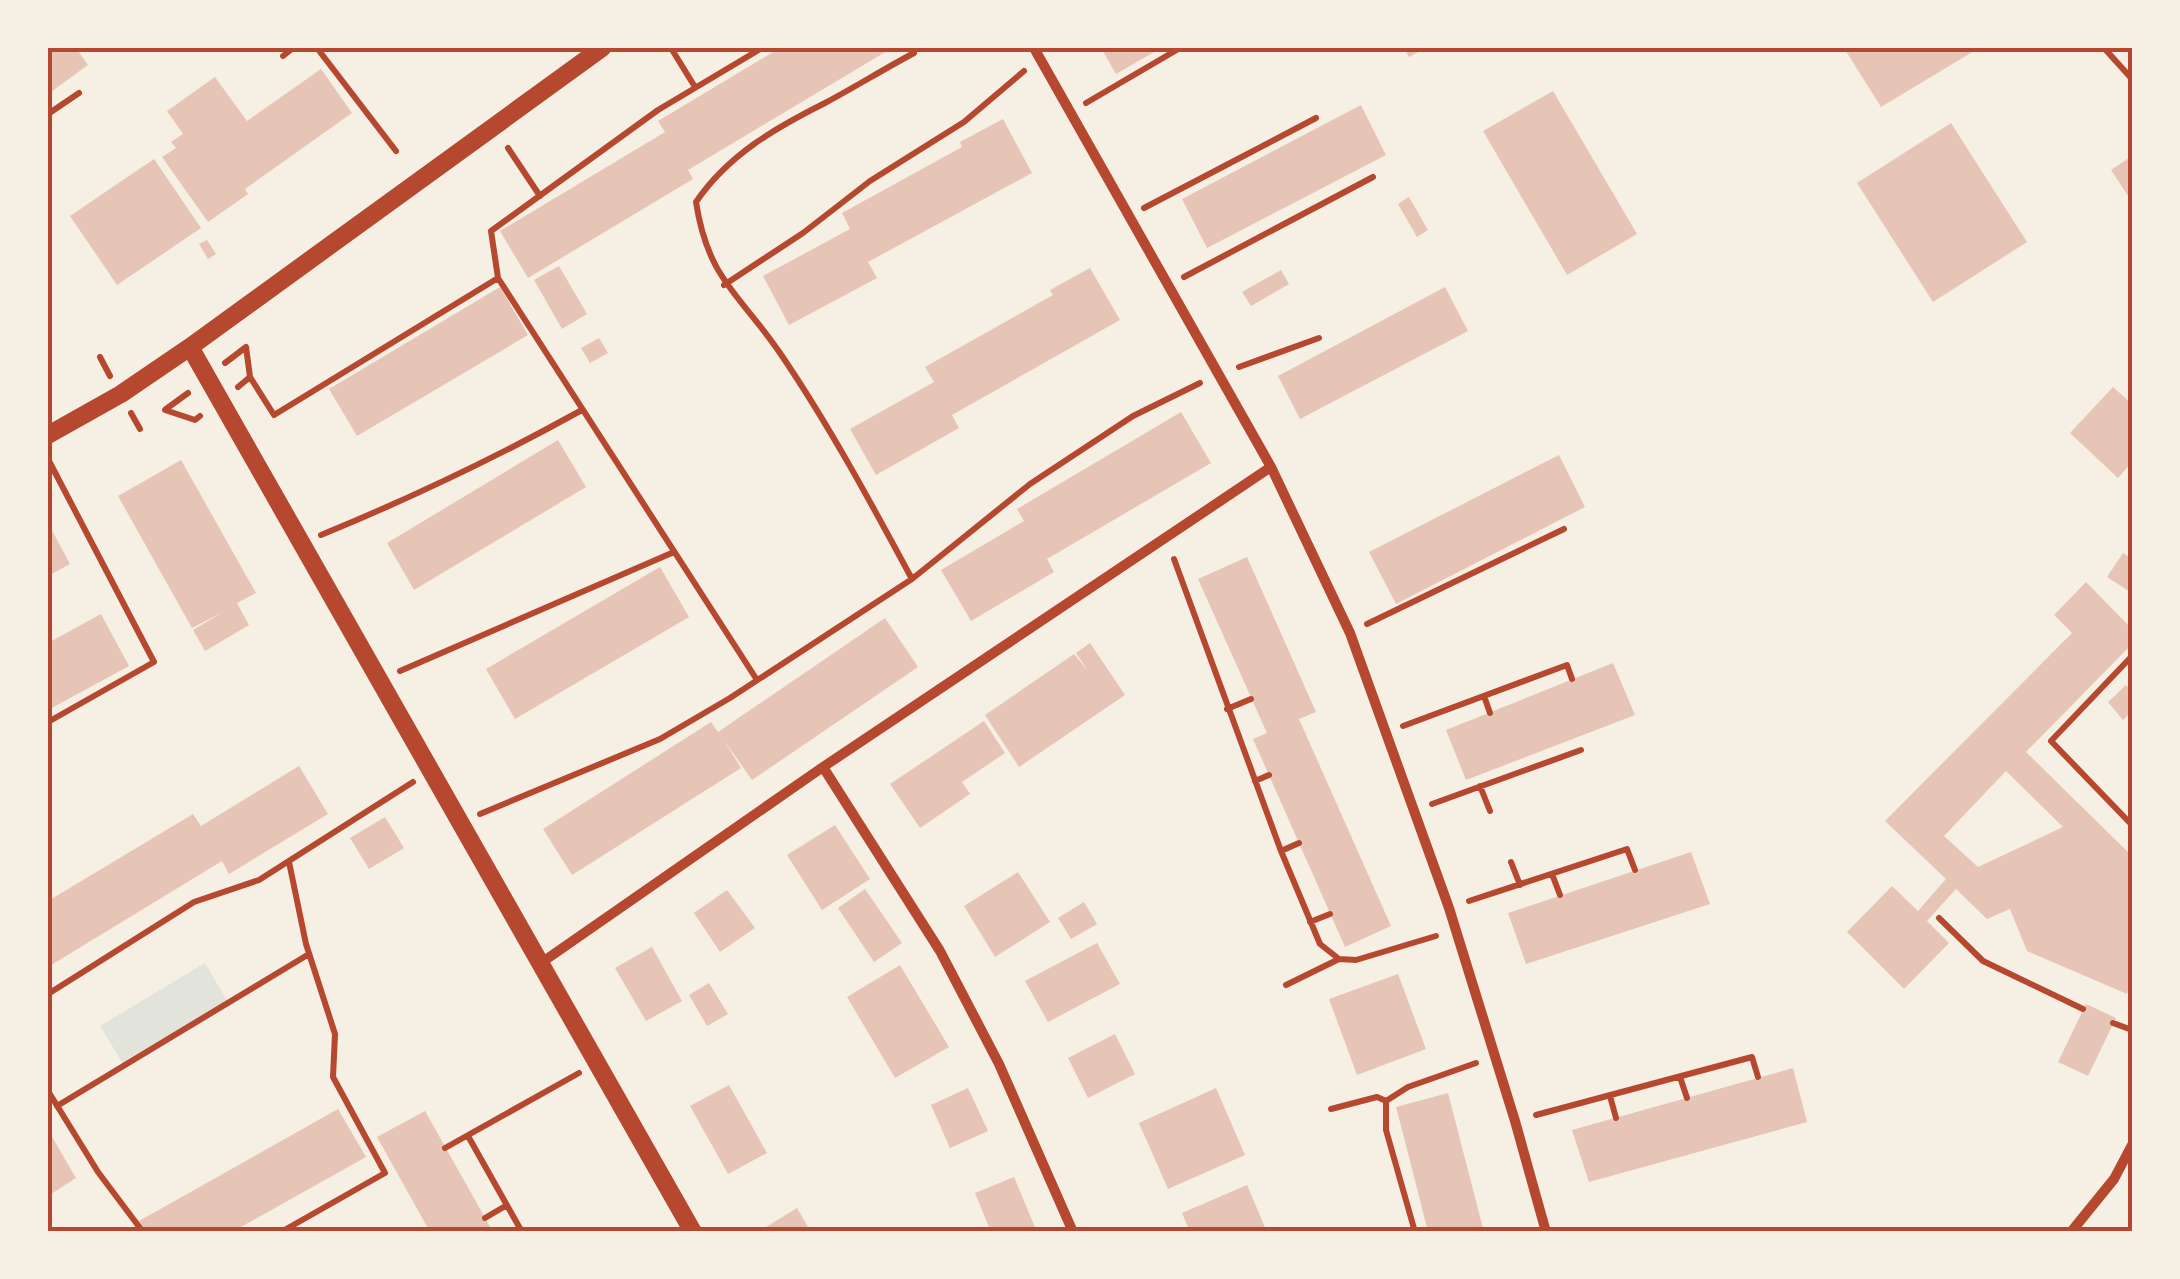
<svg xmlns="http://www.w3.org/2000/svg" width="2180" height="1279" font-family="Ubuntu,sans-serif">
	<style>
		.green { fill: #e2e4dc }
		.building { fill: #e6c5b7; fill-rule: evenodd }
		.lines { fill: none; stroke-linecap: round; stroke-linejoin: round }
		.path { stroke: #b5482f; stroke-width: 6 }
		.minor { stroke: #b5482f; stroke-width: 10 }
		.tertiary { stroke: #b5482f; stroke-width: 18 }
		.neatline { fill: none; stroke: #b5482f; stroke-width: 4 }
	</style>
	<rect width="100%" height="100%" fill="#f6efe4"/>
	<path class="green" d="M205 963 229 1004 125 1067 100 1026Z"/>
	<path class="building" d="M48 48H76L88 65 48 94Z
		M780 48H892L688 170 693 179 528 278 500 231 665 132 658 121Z
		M1101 48H1161L1116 74Z
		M1404 48H1425L1409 57Z
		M1844 48H1979L1881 107Z
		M321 69 352 113 245 189 248 194 208 222 162 157 176 148 171 142 183 134 167 111 215 77 247 121Z
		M1553 91 1637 234 1567 275 1483 131Z
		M1361 105 1386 155 1207 248 1182 199Z
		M1003 119 1032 173 868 262 877 278 789 325 763 276 850 229 842 213 962 147 960 142Z
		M1951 123 2027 242 1933 302 1857 183Z
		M2132 156V202L2111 170Z
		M154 159 201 228 117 285 70 216Z
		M1409 197 1428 230 1417 237 1398 204Z
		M207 240 216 254 208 259 199 244Z
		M559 266 587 314 562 329 534 280Z
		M1090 268 1120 320 952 415 959 428 876 475 850 429 934 382 925 367 1053 295 1050 290Z
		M1281 270 1289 284 1251 306 1242 292Z
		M500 287 528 335 357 436 329 389Z
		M1445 287 1468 331 1300 419 1278 376Z
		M599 338 608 353 590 363 581 348Z
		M2113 387 2132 404V462L2118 478 2070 433Z
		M1181 412 1211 463 1047 559 1054 572 971 621 941 570 1024 521 1017 509Z
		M558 440 586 487 414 590 387 543Z
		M1559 455 1585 507 1396 604 1369 552Z
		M181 460 256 593 237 603 249 625 205 651 193 630 223 612 192 628 118 496Z
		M48 523 70 564 48 576Z
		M2123 553 2132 559V593L2107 577Z
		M1247 557 1316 712 1299 719 1391 926 1345 947 1253 739 1267 733 1198 579Z
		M660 567 689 617 515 719 486 669Z
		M2086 582 2132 629V644L2026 752 2132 856V979L2127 994 2027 951 2010 909 1987 919 1956 889 1927 921 1949 943 1904 989 1847 932 1892 886 1918 911 1946 879 1885 821 2072 633 2054 615ZM2006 771 2063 827 1978 867 1944 836Z
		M101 614 129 666 48 710V643Z
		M885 618 918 667 752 780 724 740 741 768 572 875 543 829 711 722 718 732Z
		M1090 643 1125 695 1019 767 985 715 1074 654 1088 671 1076 653Z
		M1613 663 1635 715 1466 780 1446 730Z
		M2126 685 2132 692V711L2123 720 2108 702Z
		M984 721 1005 753 962 782 970 794 920 828 890 784Z
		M299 766 328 814 229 874 222 861 48 967V901L193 814 201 826Z
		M385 817 404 848 369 869 350 838Z
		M835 825 870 879 822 910 787 855Z
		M1691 852 1710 904 1526 964 1508 913Z
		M1018 872 1050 922 995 957 964 906Z
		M865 889 902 943 874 962 838 908Z
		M727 890 755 928 720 952 694 913Z
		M1084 902 1097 924 1071 939 1058 918Z
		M1097 943 1120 984 1048 1022 1025 981Z
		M652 947 682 1001 646 1021 615 968Z
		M900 965 949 1047 895 1078 847 997Z
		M1398 974 1426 1049 1357 1075 1329 999Z
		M709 983 728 1014 707 1026 689 995Z
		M2086 1004 2116 1018 2088 1076 2058 1062Z
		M1115 1034 1135 1074 1088 1098 1068 1058Z
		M1793 1068 1807 1122 1589 1182 1572 1130Z
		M729 1085 767 1153 728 1174 690 1106Z
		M968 1088 988 1131 950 1148 931 1105Z
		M1216 1088 1245 1155 1168 1189 1139 1123Z
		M1448 1093 1484 1232H1428L1407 1149 1396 1107Z
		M338 1109 366 1157 232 1232H145L139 1221Z
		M425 1111 493 1232H430L377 1137Z
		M48 1130 76 1178 48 1196Z
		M1014 1177 1037 1232H991L975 1193Z
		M1247 1185 1267 1232H1190L1182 1213Z
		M797 1208 811 1232H758Z"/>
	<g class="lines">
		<path class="path" d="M317 48 396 151
			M671 48 695 87
			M2104 48 2132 79
			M283 56 293 48
			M1086 103 1180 48
			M48 114 79 93
			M508 148 540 196
			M1144 208 1316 118
			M1184 277 1373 177
			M724 285 803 233 870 181 964 122 1024 71
			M100 357 110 376
			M225 363 246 347
			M1239 367 1319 338
			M250 377 274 415 498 278
			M238 387 250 377 246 347
			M166 409 188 393
			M165 410 195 420 200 416
			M131 413 140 429
			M321 535C411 498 497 457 582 410
			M1174 559 1281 851 1320 944 1339 959 1356 960 1436 936
			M912 579C871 503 829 425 780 353 740 294 708 280 696 202 728 155 775 128 825 103 855 87 884 69 914 53
			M1367 624 1564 529
			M2132 656 2051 741 2132 825
			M400 671 674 552
			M757 680 498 278 491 231 658 110 762 48
			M1484 696 1490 713
			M1227 709 1251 699
			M48 722 154 662 48 459
			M1403 726 1567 665 1572 679
			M1255 781 1269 775
			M1480 786 1490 811
			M1432 804 1581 750
			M480 814 660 739 730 698 912 579 1030 484 1133 416 1200 383
			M1281 851 1299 843
			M1511 862 1520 885
			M1552 874 1560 895
			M1469 901 1627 849 1635 870
			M1939 918 1983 961 2083 1009
			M1310 922 1330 914
			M1286 985 1339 959
			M48 994 194 902 259 880 413 782
			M2113 1023 2132 1030
			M1680 1077 1687 1098
			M48 1091 98 1172 143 1232
			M1610 1096 1616 1118
			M57 1106 309 954
			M1331 1109 1377 1097 1386 1101
			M1536 1115 1752 1057 1758 1077
			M468 1136 522 1232
			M445 1148 579 1073
			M485 1218 507 1205
			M281 1232 385 1173 333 1077 335 1034 306 944 289 862
			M1415 1232 1386 1130V1101L1408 1087 1476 1063"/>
		<path class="minor" d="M1034 48 1271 467 1350 633 1449 908 1515 1121 1546 1232
			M823 767 940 951 999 1064 1073 1232
			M541 963 823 767 1271 467
			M2071 1232 2114 1179 2132 1145"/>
		<path class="tertiary" d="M190 347 693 1232
			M48 435 121 394 190 347 602 48"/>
	</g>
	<rect width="2180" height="1279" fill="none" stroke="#f6efe4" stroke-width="100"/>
	<rect x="50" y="50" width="2080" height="1179" class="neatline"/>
</svg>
